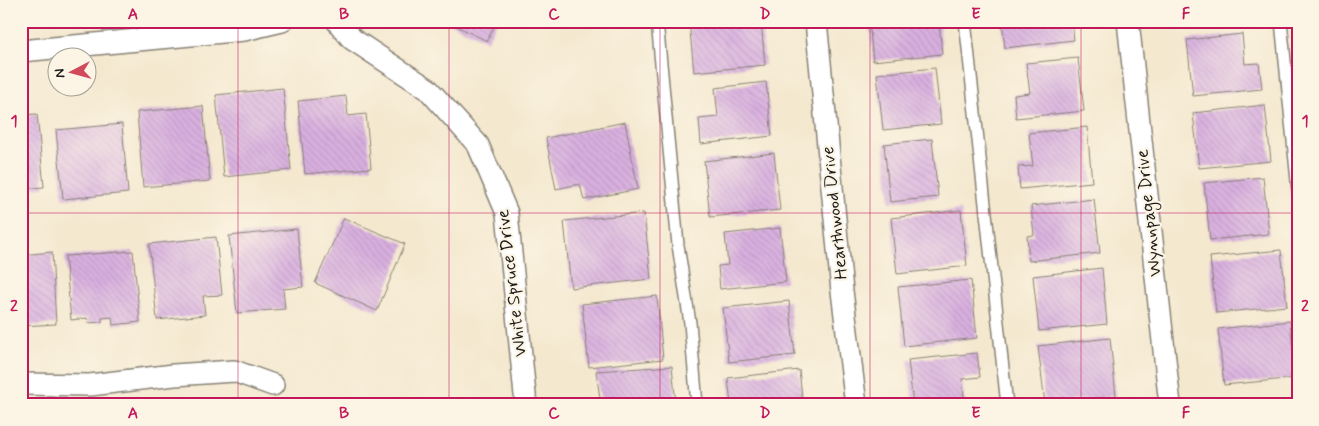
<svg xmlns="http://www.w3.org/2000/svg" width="1319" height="426" font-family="Mynerve,sans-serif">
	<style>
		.building { fill: url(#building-back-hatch) }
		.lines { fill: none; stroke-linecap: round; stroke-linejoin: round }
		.service-casing { stroke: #888276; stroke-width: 14 }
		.minor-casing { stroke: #888276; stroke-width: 24 }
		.service { stroke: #fff; stroke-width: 11 }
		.minor { stroke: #fff; stroke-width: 21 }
		.grid { fill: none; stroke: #c2185b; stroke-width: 1; stroke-opacity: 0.55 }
		.labels { text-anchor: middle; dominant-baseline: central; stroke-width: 4.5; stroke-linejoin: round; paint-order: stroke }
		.street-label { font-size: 18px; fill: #1c1c1c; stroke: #fcf5e5 }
		.neatline { fill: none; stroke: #c2185b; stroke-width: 2 }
		.grid-label { font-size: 16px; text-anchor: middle; font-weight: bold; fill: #c2185b }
	</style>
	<defs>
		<pattern id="building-back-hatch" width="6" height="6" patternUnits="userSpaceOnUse" patternTransform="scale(1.25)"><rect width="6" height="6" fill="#d9b0e0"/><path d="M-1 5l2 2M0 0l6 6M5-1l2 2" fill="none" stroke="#ba97c0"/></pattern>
	</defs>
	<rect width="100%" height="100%" fill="#fcf5e5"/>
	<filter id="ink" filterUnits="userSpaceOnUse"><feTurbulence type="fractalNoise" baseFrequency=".02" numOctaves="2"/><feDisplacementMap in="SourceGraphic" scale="10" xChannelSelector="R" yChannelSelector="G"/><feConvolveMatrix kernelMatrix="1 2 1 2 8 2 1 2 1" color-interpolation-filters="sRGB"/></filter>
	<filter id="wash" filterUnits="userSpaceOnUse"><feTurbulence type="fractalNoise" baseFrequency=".0096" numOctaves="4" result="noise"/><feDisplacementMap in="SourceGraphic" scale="20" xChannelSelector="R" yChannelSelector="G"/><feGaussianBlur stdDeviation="1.12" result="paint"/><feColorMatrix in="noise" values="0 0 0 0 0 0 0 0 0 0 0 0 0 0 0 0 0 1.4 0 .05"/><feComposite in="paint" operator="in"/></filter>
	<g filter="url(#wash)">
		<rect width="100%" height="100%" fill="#f4e8cf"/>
		<g id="blocks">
			<path class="building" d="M446 21H497L487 41Z
				M689 21H761L765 65 694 72Z
				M869 21H939L942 54 873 61Z
				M1002 21H1072L1074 40 1005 48Z
				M1242 34 1245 64 1259 63 1262 89 1193 96 1187 40Z
				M1078 58 1084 111 1016 118 1014 95 1030 93 1026 63Z
				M935 68 941 124 883 130 877 74Z
				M766 82 772 136 701 144 699 119 718 117 715 88Z
				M283 88 291 170 224 177 216 95Z
				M346 96 348 116 366 114 371 168 305 174 298 101Z
				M1265 105 1271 161 1199 168 1193 113Z
				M203 106 210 181 143 187 137 112Z
				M37 114 44 187 21 189V115Z
				M625 122 638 189 584 200 580 184 556 189 546 138Z
				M122 124 128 193 63 199 56 130Z
				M1087 127 1092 182 1020 189 1018 167 1033 166 1029 133Z
				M932 139 938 197 890 202 884 144Z
				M774 153 780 210 710 217 704 161Z
				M1263 177 1269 234 1210 240 1204 183Z
				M1094 199 1100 253 1029 261 1027 236 1034 235 1031 206Z
				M961 210 967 266 897 274 891 218Z
				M644 213 651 279 571 288 564 221Z
				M344 218 405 244 377 311 315 283Z
				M780 228 786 282 720 289 718 266 728 265 725 234Z
				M297 229 303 287 283 289 285 309 237 313 229 236Z
				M216 237 222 295 203 296 205 315 157 320 149 244Z
				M1281 250 1287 306 1216 313 1210 257Z
				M133 251 140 322 113 325 112 317 102 318V322L88 323 87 318 71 320 65 256Z
				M52 252 56 324 21 326V255Z
				M1102 268 1107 324 1039 331 1033 276Z
				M971 280 977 338 904 346 898 287Z
				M657 296 663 359 589 367 582 304Z
				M789 301 795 355 729 362 723 308Z
				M1290 321 1296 378 1224 385 1218 329Z
				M1110 338 1116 396 1045 404 1038 346Z
				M977 353 980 377 962 379 965 405H913L908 360Z
				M672 366 676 405H601L596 371Z
				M799 370 803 405H731L728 378Z"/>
		</g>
	</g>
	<g filter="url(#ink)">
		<use href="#blocks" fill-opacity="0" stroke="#888276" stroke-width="1"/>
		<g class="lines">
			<defs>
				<path id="service" d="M657 21 678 245 690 323 697 405
					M965 21 1007 405
					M1281 21 1298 191"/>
				<path id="minor" d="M337 21 352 39 428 89 478 145 507 213 526 405
					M816 21 842 291 856 405
					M1128 21 1170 405
					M21 51 244 30 282 21
					M21 384 90 385 174 375 234 371 273 385"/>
			</defs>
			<use href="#service" class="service-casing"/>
			<use href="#minor" class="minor-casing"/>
			<use href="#service" class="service"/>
			<use href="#minor" class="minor"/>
		</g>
	</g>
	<path class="grid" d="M238 21V405M449 21V405M660 21V405M870 21V405M1081 21V405M21 213H1298"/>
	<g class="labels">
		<g class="street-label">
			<text transform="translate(835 213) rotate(-96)">Hearthwood Drive</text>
			<text transform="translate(1149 213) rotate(-96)">Wynnpage Drive</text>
			<text transform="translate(512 283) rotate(-97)">White Spruce Drive</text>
		</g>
	</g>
	<rect width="1319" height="426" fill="none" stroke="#fcf5e5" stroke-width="55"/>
	<g transform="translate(72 72) rotate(264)"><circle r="24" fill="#fcf5e5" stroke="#a29e95"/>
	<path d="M0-4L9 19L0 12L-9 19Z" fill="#d1495b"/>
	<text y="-8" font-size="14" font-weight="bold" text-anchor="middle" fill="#1c1c1c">N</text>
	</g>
	<rect x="28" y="28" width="1264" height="370" class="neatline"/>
	<g class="grid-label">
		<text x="133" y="19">A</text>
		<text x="344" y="19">B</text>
		<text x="554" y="19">C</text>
		<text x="765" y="19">D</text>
		<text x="976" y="19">E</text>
		<text x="1186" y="19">F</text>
		<text x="14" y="126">1</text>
		<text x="1305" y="126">1</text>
		<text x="14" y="311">2</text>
		<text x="1305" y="311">2</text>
		<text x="133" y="418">A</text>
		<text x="344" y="418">B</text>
		<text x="554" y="418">C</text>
		<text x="765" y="418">D</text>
		<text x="976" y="418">E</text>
		<text x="1186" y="418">F</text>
	</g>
</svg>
